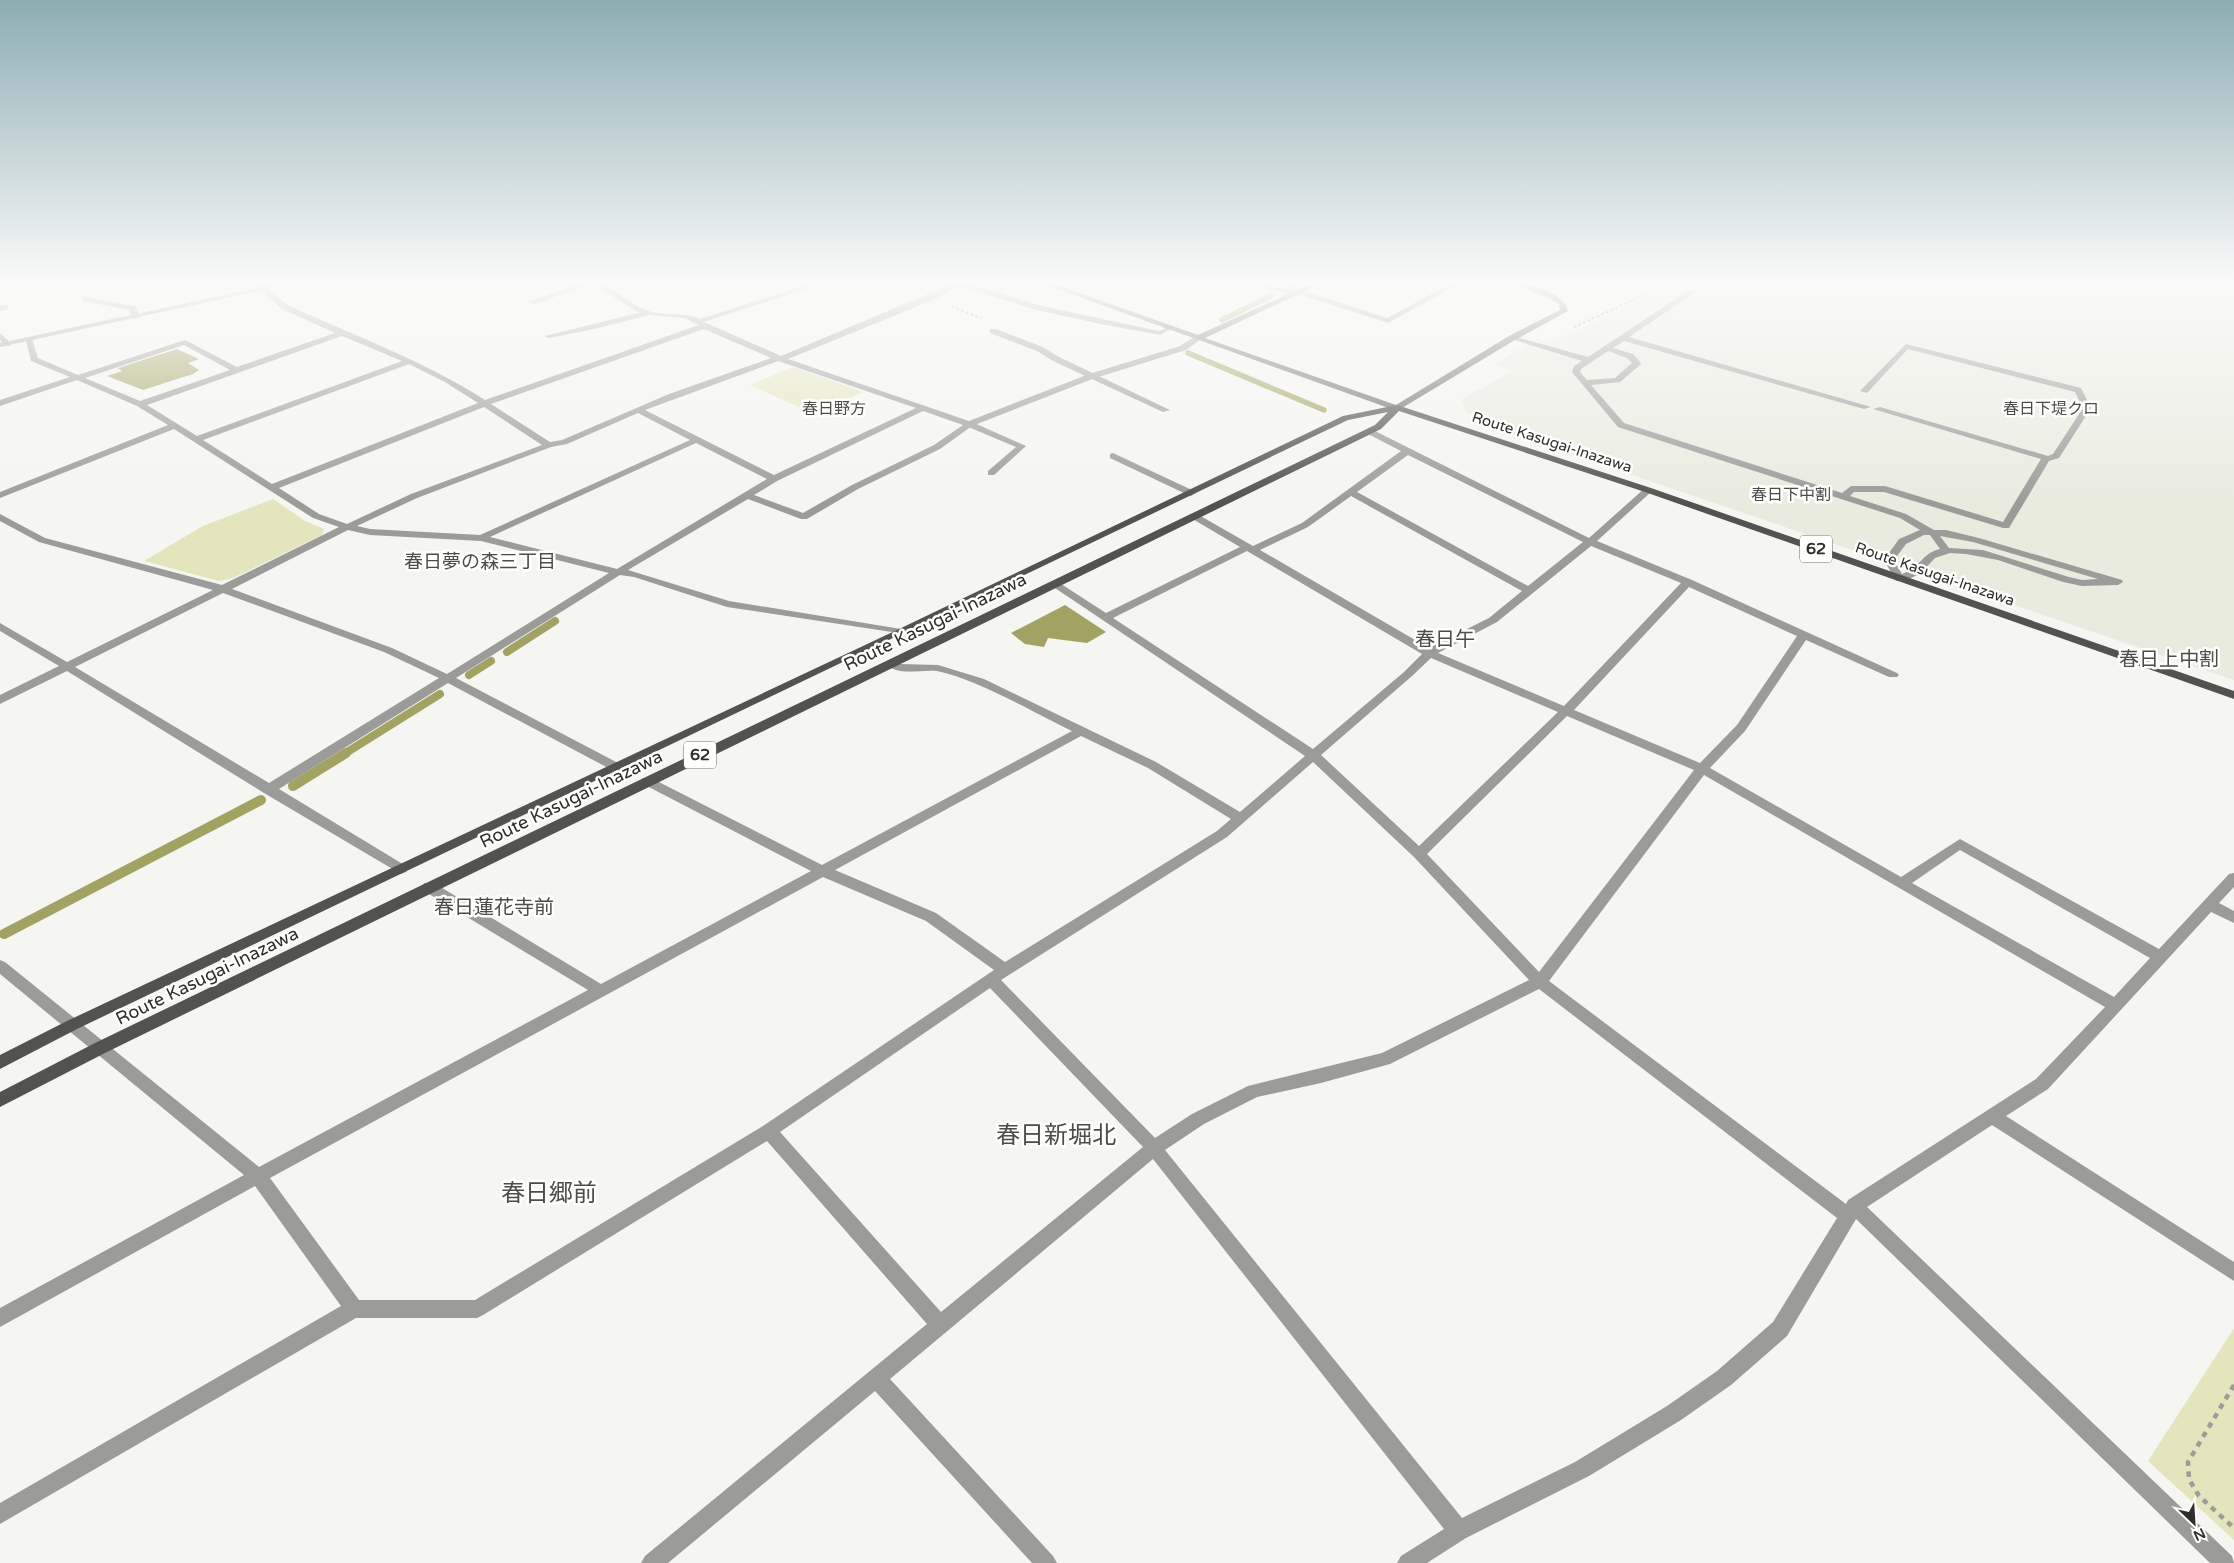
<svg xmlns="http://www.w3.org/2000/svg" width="2234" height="1563" font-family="'Varela Round','Noto Sans JP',sans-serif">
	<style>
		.built { fill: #eaebdf }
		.green { fill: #e4e5bd }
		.water { fill: #a2a363 }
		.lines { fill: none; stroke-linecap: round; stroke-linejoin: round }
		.stream-far2 { stroke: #a2a363; stroke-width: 5.5 }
		.stream-far1 { stroke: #a2a363; stroke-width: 8 }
		.stream { stroke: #a2a363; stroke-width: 10 }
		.path-far1 { stroke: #9c9c99; stroke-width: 2; stroke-dasharray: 2.5 2.5; stroke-linecap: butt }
		.path { stroke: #9c9c99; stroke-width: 4.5; stroke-dasharray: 5.5 5.5; stroke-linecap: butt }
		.service { fill: #9b9b99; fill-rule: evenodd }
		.minor { fill: #9b9b99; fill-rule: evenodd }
		.tertiary { fill: #9b9b99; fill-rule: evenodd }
		.secondary { fill: #70706e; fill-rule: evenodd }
		.primary { fill: #52524f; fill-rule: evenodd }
		.labels { text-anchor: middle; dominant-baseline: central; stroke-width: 5; stroke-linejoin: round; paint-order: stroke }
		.far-street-label { font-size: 15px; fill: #2e2e2c; stroke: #fffffe }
		.far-quarter-label { font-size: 16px; fill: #4c4c49; stroke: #fffffe }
		.shield { fill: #fffffe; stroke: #6d6d6b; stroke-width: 1 }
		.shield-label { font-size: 16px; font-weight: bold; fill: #2e2e2c }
		.street-label { font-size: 18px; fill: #2e2e2c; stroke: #fffffe }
		.neighbourhood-label { font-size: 19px; fill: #4c4c49; stroke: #fffffe }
		.quarter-label { font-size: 20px; fill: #4c4c49; stroke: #fffffe }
		.near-quarter-label { font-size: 24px; fill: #4c4c49; stroke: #fffffe }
	</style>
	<rect width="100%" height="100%" fill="#f5f5f1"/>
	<path class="built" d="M1675 284H2234V680L1503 431 1512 428 1466 413 1462 399 1513 371 1494 364 1537 339 1547 342 1569 334Z"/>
	<path class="green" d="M793 367 863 392 814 414 750 385Z
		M273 499 305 521 324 529 322 535 233 578 219 581 144 561 203 526Z
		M2234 1328V1540L2148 1461Z"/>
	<path class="water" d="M177 349 199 359 188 363 199 370 193 374 143 390 107 376 122 371 118 368Z
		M1065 605 1106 632 1087 643 1048 638 1044 647 1025 644 1011 633Z"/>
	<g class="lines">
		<path class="stream-far2" d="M1290 288 1297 284
			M1222 320 1271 296
			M1188 353 1324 410"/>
		<path class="stream-far1" d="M507 652 555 621
			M469 675 491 661
			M344 754 440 694"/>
		<path class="stream" d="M293 786 346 753
			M4 934 261 800"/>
		<path class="path-far1" d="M952 307 981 318
			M1574 327 1664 286"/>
		<path class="path" d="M2234 1385 2188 1462 2189 1479 2199 1496 2234 1528"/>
		<path class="service" d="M578 284H590L535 304 528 302Z
			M1689 290 1696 292 1629 337 1871 407 1864 409 1624 341 1613 348 1633 354 1641 363 1640 365 1620 382 1591 385 1624 423 1842 493 1851 486H1885L2003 522 2041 459 1873 409 1880 407 2048 456 2053 454 2083 408 2075 392 1908 349 1867 393 1860 391 1906 344 2081 388 2091 408 2059 458 2049 461 2009 528H2003L1884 492H1854L1850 496 1906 514 1934 530H1946L1979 538 2122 580 2123 582 2118 585 2082 586 2063 582 1998 560 1966 554 1950 553 1935 558 1920 574 1904 581H1896L1884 560 1899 539 1920 530 1900 518 1618 427 1572 372 1574 366 1582 361 1508 338 1512 336 1588 357ZM1608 351 1627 358 1632 363 1615 378 1587 380 1580 372 1581 369ZM1924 535H1930L1940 549C1922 553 1921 567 1902 574L1894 560 1906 544ZM1940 536 1973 542 2098 579 2082 580 2069 577 1983 550 1949 548Z
			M86 297 135 306 140 317 133 319 129 310 83 301V297Z
			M5 305H8V309L0 311V306Z
			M646 311H649V315L594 329 549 338 545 336Z
			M990 329H996L1043 347 1059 357 1170 410 1163 412 1053 361 1037 351 990 333Z
			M0 333 10 342V346H4L0 340Z
			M966 422H972L1026 446 994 475H988V471L1016 447 966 426Z
			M1113 453 1194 491 1196 493 1191 496 1188 495 1110 458V454Z"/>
		<path class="minor" d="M254 284C270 284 278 301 292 307 358 337 424 361 485 400L699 325 684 318 641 314 593 284C612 284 628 303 645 310 663 317 682 311 700 319L809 284H821L704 322 781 356 952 284H970L1042 306 1159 331 1171 325 1175 327 1160 335 1101 324 1037 310 960 286 933 300 788 359 969 421 1089 374 1180 346 1197 335 1204 337 1186 350 1095 378 972 426 940 449 858 489 807 519H801L748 499 628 570 729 601 901 629 906 632 905 634 727 607 634 577 620 575 456 678 620 764 622 767 620 770H612L448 683 279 789 406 866 408 869 406 872 401 874 264 793 67 671 0 704V695L59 666 0 631V623L67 662 213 590 39 542 0 521V514L45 538 222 585 339 527 313 518 174 429 0 498V492L168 425 137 406 77 380 0 406V400L70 377 31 361 25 337 32 339 38 358 78 375 185 340 237 367 335 333 282 309ZM704 329 771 358 669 394 562 440 550 442 491 404ZM342 336 402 361 197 436 147 405ZM184 345 230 370 140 401 85 378ZM778 361 916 408 774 475 645 410ZM409 364 445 382 478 403 272 484 203 440ZM484 407 542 445 411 494 347 524 319 514 279 488ZM923 411 963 425 934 445 852 485 803 513 754 495 777 481ZM638 413 690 440 480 535 370 529 357 526 417 498 551 447 567 444ZM696 443 767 479 617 569 490 537ZM348 530 370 535 481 541 609 573 447 674 392 648 232 589ZM223 593 384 652 439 678 269 783 75 667Z
			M1250 284H1264L1298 292 1301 290 1387 318 1450 284H1459L1388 323 1299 294 1296 296Z
			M1369 428 1589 538 1645 488H1651V492L1597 541 1692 580 1897 673 1899 675 1897 677H1889L1806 640 1745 731 1710 768 1901 877 1960 839 2159 949 2229 874 2234 873V887L2219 903 2234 911V923L2211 912 2048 1089 2006 1116 2234 1262V1281L1992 1125 1867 1207 2232 1556 2234 1563H2210L1856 1219 1787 1336 1731 1385 1681 1420 1589 1476 1466 1538 1427 1563H1397L1401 1556 1444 1529 1153 1159 890 1379 1053 1556 1057 1563H1032L875 1391 668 1563H641L645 1556 927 1324 767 1141 483 1315 477 1318H356L0 1524V1503L341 1306 255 1186 0 1327V1308L244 1175 0 974V960L5 962 259 1167 588 990 424 891 422 887 424 883H434L601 984 811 871 643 784 641 781 643 778H651L822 865 1072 731C1034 713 977 679 937 671 921 669 897 677 885 663L887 661 891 660 900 664 938 665 984 679 1156 762 1240 812 1305 756 1049 584 1054 581 1058 582 1106 613 1240 547 1191 518V514H1197L1253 546 1302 523 1401 451 1366 433 1365 431ZM1408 455 1583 542 1528 586 1357 492ZM1351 496 1522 591 1489 618 1429 648 1260 550 1308 527ZM1591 546 1681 583 1564 706 1438 653 1497 622ZM1247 551 1422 654 1404 672 1313 749 1113 618ZM1689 587 1797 636 1737 725 1700 763 1574 710ZM1431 658 1558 712 1419 846 1321 755 1412 676ZM1567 716 1694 770 1539 972 1427 854ZM1081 736 1148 768 1231 819 1217 831 1005 962 936 913 835 870ZM1313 762 1414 857 1529 980 1382 1053 1248 1086 1192 1114 1155 1138 1001 980 1227 837ZM1704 775 2105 1007 2036 1079 1848 1200 1846 1204 1549 981ZM1960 850 2150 958 2114 997 1912 883ZM823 877 926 921 994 970 763 1126 475 1300H359L270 1178ZM990 988 1143 1147 941 1312 780 1132ZM1539 989 1837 1218 1773 1322 1717 1371 1667 1406 1575 1462 1462 1518 1165 1150 1204 1124 1257 1097 1321 1083 1390 1064Z"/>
		<path class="tertiary" d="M276 284H291L0 347V343Z"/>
		<path class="secondary" d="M1043 284H1054L1198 335 1310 284H1320L1205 338 1396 405 1509 336 1560 310 1559 304 1549 298 1512 284C1530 284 1562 291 1568 311L1515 340 1397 411Z"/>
		<path class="primary" d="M1397 405 1651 488 2234 691V699L1645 492 1399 411 1381 429 107 1052 0 1107V1092L97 1042 1375 425 1388 412 1348 420 77 1029 0 1069V1055L67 1021 897 630 1343 416Z"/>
	</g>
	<linearGradient id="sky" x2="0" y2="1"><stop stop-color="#8cadb3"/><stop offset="0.56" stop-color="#fafaf9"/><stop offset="1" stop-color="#fafaf9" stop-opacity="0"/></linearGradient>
	<rect width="2234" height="503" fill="url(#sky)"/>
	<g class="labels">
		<g class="far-street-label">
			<text transform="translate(1552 442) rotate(18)">Route Kasugai-Inazawa</text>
			<text transform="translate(1935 574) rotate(19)">Route Kasugai-Inazawa</text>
		</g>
		<g class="far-quarter-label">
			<text x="834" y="409">春日野方</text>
			<text x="2051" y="409">春日下堤クロ</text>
			<text x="1791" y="495">春日下中割</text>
		</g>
		<g class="shield">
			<rect x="1800" y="535.5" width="32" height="27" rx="4"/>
			<rect x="684" y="741.5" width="32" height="27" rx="4"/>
		</g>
		<g class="shield-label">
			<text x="1816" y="549">62</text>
			<text x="700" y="755">62</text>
		</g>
		<g class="street-label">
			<text transform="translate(935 622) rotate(-26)">Route Kasugai-Inazawa</text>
			<text transform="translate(571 799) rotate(-26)">Route Kasugai-Inazawa</text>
			<text transform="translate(207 976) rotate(-26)">Route Kasugai-Inazawa</text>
		</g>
		<g class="neighbourhood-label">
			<text x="480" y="562">春日夢の森三丁目</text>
		</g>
		<g class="quarter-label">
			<text x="1445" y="640">春日午</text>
			<text x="2169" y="660">春日上中割</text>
			<text x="494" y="908">春日蓮花寺前</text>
		</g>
		<g class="near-quarter-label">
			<text x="1056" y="1135">春日新堀北</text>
			<text x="549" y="1193">春日郷前</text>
		</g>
	</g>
	<g transform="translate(2194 1523) rotate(155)" stroke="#fffffe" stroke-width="4" paint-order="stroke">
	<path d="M0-4L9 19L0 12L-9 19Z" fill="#2e2e2c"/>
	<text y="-8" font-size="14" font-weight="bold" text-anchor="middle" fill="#2e2e2c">N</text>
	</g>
</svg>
